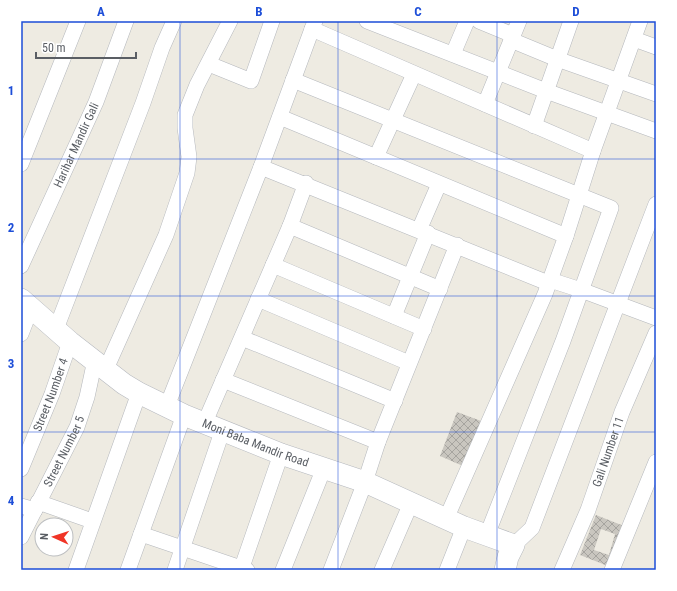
<svg xmlns="http://www.w3.org/2000/svg" width="677" height="591" font-family="'Roboto Condensed',sans-serif">
	<style>
		.building { fill: url(#building-cross-hatch); fill-rule: evenodd }
		.lines { fill: none; stroke-linecap: round; stroke-linejoin: round }
		.street-casing { stroke: #b5b8bd; stroke-width: 16 }
		.secondary-casing { stroke: #b6b9bf; stroke-width: 22 }
		.street { stroke: #fff; stroke-width: 15 }
		.secondary { stroke: #fff; stroke-width: 21 }
		.grid { fill: none; stroke: #1d4ed8; stroke-width: 1; stroke-opacity: 0.55 }
		.labels { text-anchor: middle; dominant-baseline: central; stroke-width: 3; stroke-linejoin: round; paint-order: stroke }
		.street-label { font-size: 12px; fill: #5a5e64; stroke: #fff }
		.neatline { fill: none; stroke: #1d4ed8; stroke-width: 1.5 }
		.grid-label { font-size: 13px; text-anchor: middle; font-weight: bold; fill: #1d4ed8 }
	</style>
	<defs>
		<pattern id="building-cross-hatch" width="8" height="8" patternUnits="userSpaceOnUse"><rect width="8" height="8" fill="#c9c6bf"/><path d="M0 0l8 8M0 8l8-8" fill="none" stroke="#a6a49f"/></pattern>
	</defs>
	<rect width="100%" height="100%" fill="#eeebe2"/>
	<path class="building" d="M457 412 481 421 463 466 440 456Z
		M596 515 629 528 613 568 580 555ZM601 529 615 534 609 555 594 550Z"/>
	<g class="lines">
		<defs>
			<g id="street">
				<path d="M367 21 546 91 656 131"/>
				<path d="M479 21 513 35"/>
				<path d="M312 29 593 151"/>
				<path d="M634 39 656 47"/>
				<path d="M511 40 557 59 656 94"/>
				<path d="M453 54 467 21"/>
				<path d="M209 64 251 81 272 21"/>
				<path d="M293 80 611 208 563 341 487 535"/>
				<path d="M485 104 519 21"/>
				<path d="M280 117 566 236"/>
				<path d="M534 126 571 21"/>
				<path d="M376 157 414 74"/>
				<path d="M21 164 78 21"/>
				<path d="M261 167 548 283 550 280 581 290 656 318"/>
				<path d="M290 226 440 289"/>
				<path d="M419 230 439 184"/>
				<path d="M273 265 424 329"/>
				<path id="s1" d="M21 266 96 102 126 21"/>
				<path d="M258 299 409 363"/>
				<path d="M394 316 428 233"/>
				<path d="M56 329 143 103 162 48 174 21"/>
				<path d="M21 334 31 308"/>
				<path d="M242 338 395 401"/>
				<path d="M106 369 166 235 187 173 189 157 185 128V115L197 85 230 21"/>
				<path d="M223 380 378 442"/>
				<path d="M167 406 261 167 315 21"/>
				<path d="M205 422 290 226 306 183"/>
				<path id="s2" d="M21 469 52 394 70 342"/>
				<path d="M38 502 92 521"/>
				<path d="M21 506 35 510"/>
				<path d="M446 519 545 294 566 236 593 151 640 21"/>
				<path d="M141 534 247 570"/>
				<path id="s3" d="M21 537 77 427 87 397 95 360"/>
				<path d="M514 545 532 528 656 204"/>
				<path d="M76 570 139 393"/>
				<path d="M128 570 184 415"/>
				<path d="M175 570 223 429"/>
				<path d="M241 570 281 454"/>
				<path d="M283 570 324 468"/>
				<path d="M331 570 365 482 378 442 457 245"/>
				<path d="M382 570 411 503"/>
				<path d="M447 570 464 527"/>
				<path id="s4" d="M562 570 588 510 622 412 656 333"/>
				<path d="M612 570 656 462"/>
			</g>
			<g id="secondary">
				<path id="s5" d="M21 299 70 342 124 384 139 393 184 415 281 454 365 482 464 527 514 545 508 557 505 570"/>
			</g>
		</defs>
		<use href="#street" class="street-casing"/>
		<use href="#secondary" class="secondary-casing"/>
		<use href="#street" class="street"/>
		<use href="#secondary" class="secondary"/>
	</g>
	<path class="grid" d="M180 21V570M338 21V570M497 21V570M21 159H656M21 296H656M21 432H656"/>
	<g class="labels">
		<g class="street-label">
			<text stroke="none"><textPath href="#s1" startOffset="133">Harihar Mandir Gali</textPath></text>
			<text stroke="none"><textPath href="#s2" startOffset="80">Street Number 4</textPath></text>
			<text stroke="none"><textPath href="#s5" startOffset="278">Moni Baba Mandir Road</textPath></text>
			<text stroke="none"><textPath href="#s3" startOffset="96">Street Number 5</textPath></text>
			<text stroke="none"><textPath href="#s4" startOffset="127">Gali Number 11</textPath></text>
		</g>
	</g>
	<rect width="677" height="591" fill="none" stroke="#ffffff" stroke-width="44"/>
	<g transform="translate(54 537) rotate(273)"><circle r="19" fill="#ffffff" stroke="#bdbfc1"/>
	<path d="M0-3L7 15L0 10L-7 15Z" fill="#f03426"/>
	<text y="-6" font-size="11" font-weight="bold" text-anchor="middle" fill="#5a5e64">N</text>
	</g>
	<path d="M36 52v6h100v-6" fill="none" stroke="#5a5e64" stroke-width="2"/>
	<text x="42" y="52" font-size="12" fill="#5a5e64" stroke="#ffffff" stroke-width="3" paint-order="stroke">50 m</text>
	<rect x="22" y="22" width="633" height="547" class="neatline"/>
	<g class="grid-label">
		<text x="101" y="16">A</text>
		<text x="259" y="16">B</text>
		<text x="418" y="16">C</text>
		<text x="576" y="16">D</text>
		<text x="11" y="95">1</text>
		<text x="11" y="232">2</text>
		<text x="11" y="368">3</text>
		<text x="11" y="505">4</text>
	</g>
</svg>
